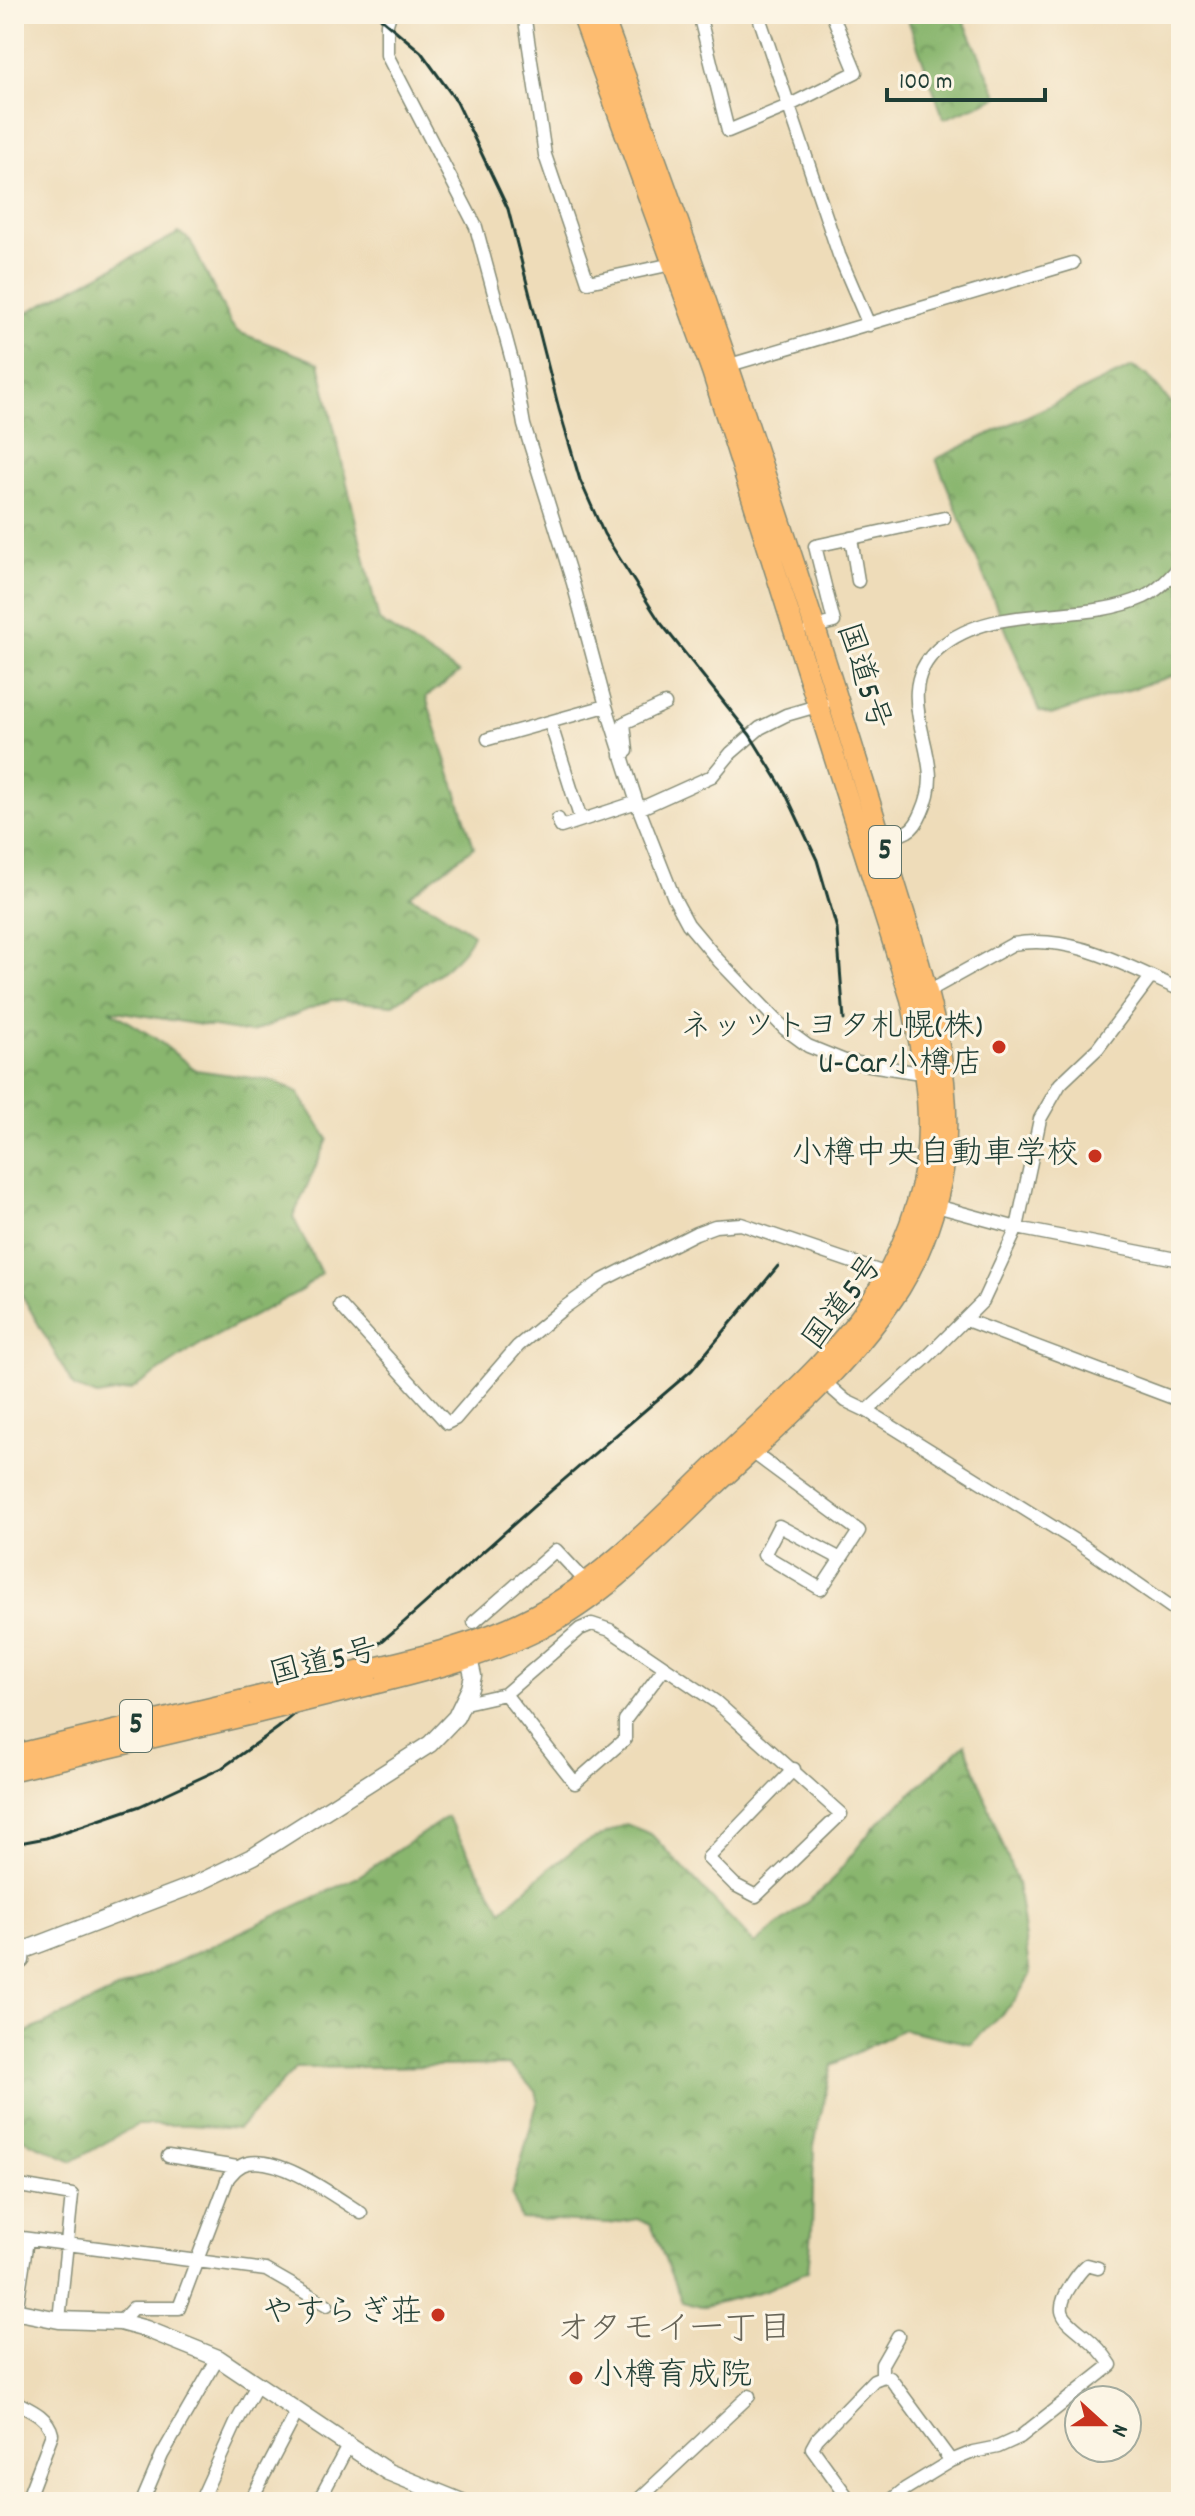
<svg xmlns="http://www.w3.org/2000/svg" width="1195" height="2516" font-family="Dekko,'Klee One',sans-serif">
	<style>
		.forest { fill: url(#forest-crowns); stroke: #547a51; stroke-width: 2 }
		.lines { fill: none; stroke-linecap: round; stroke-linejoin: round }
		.minor-casing { stroke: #868c76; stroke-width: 15 }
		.tertiary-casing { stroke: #868c76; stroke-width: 19 }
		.trunk-casing { stroke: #868c76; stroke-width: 23 }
		.minor { stroke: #fff; stroke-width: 12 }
		.tertiary { stroke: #fff; stroke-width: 16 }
		.trunk { stroke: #fdbc70; stroke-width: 20 }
		.rail { stroke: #1f3d34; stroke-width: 3 }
		.trunk-bridge-casing { stroke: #868c76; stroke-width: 23; stroke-linecap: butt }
		.trunk-bridge { stroke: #fdbc70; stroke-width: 20 }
		.poi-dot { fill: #c8321e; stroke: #fcf5e5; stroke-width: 3 }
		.labels { text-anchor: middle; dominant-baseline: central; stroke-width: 6; stroke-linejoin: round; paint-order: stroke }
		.shield { fill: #fcf5e5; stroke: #617469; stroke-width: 2 }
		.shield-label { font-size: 30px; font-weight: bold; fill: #1f3d34 }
		.street-label { font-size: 32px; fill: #1f3d34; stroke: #fcf5e5 }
		.poi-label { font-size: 32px; fill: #1f3d34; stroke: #fcf5e5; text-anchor: end }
		.neighbourhood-label { font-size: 34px; fill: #686558; stroke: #fcf5e5 }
	</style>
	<defs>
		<pattern id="forest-crowns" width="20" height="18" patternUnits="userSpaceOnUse" patternTransform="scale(2)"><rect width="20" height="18" fill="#89b66e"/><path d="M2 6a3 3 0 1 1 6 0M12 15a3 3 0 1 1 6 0" fill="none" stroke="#6f955b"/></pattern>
	</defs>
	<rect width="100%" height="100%" fill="#fcf5e5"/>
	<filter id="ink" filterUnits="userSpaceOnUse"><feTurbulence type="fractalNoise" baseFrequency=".0125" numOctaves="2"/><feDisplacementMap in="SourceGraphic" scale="16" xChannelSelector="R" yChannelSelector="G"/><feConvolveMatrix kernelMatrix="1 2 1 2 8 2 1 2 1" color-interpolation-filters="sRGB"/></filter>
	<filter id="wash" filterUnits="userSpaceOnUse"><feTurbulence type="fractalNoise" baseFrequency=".006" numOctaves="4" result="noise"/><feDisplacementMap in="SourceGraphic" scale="32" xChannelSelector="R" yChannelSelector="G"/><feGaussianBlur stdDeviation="1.8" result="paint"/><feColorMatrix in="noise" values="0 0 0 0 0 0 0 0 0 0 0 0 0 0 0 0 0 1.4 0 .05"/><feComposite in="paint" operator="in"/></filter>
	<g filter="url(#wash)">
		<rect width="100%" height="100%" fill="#eedcb9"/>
		<path class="forest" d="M906 14H961L998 97 944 119Z
			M179 233 190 240 231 324 238 332 319 363 379 621 459 673 426 697 474 847 409 896 434 908 473 934C462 963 418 987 392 1005L331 1000 250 1033 110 1010 155 1038 196 1070 274 1081 298 1093 328 1139 293 1217 321 1273 302 1290 199 1345 131 1390 97 1396 74 1387 14 1281V319Z
			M1132 367 1147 375 1181 415V673L1051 715 1039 711 936 459Z
			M965 1744 1017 1883 1030 1975 1015 2001 971 2044 903 2029 832 2065 814 2145 812 2231 808 2271 766 2290 701 2307 682 2302 651 2225 637 2219 609 2224 521 2219 512 2195 538 2100 536 2091 509 2065 296 2068 238 2129 190 2125H137L73 2161 14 2135V2038L356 1878 447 1817 502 1910 541 1875 580 1845 626 1824 651 1834 755 1944 827 1886 874 1827Z"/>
	</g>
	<g filter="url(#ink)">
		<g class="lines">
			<defs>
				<path id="minor" d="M390 14 387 24V55L476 227 514 368 524 425 573 583 606 706 639 809 674 898 688 924 719 961 785 1029 808 1046 845 1061 914 1072H926
					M699 14 728 131 788 106 856 72 832 14
					M758 14 839 255 869 325
					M525 20 545 155 588 282 677 263
					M723 367 1073 263
					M851 538 858 581
					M810 628 834 622 815 546 944 518
					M550 722 581 820
					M488 739 606 706
					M621 755 627 751 624 723 665 704
					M639 809 712 776 731 753 760 728 786 715 824 704
					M558 819 561 827 637 802
					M878 841C888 838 899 836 908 831 914 828 919 819 922 812 927 801 930 789 930 777 929 735 896 686 938 649 995 600 1080 626 1144 597 1159 590 1170 577 1181 565
					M923 994 1013 944C1072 933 1128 967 1181 990
					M929 1204 1017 1228 1181 1260
					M340 1305 447 1423 455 1419 518 1346 565 1307 603 1280 696 1233 715 1226 741 1224 890 1275
					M966 1320 1181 1401
					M821 1379 846 1401 867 1411 1082 1545 1181 1614
					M867 1411 925 1359 983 1301 1017 1228 1040 1119 1060 1084 1098 1048 1151 977
					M748 1449 859 1531 821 1589 764 1555 779 1526 841 1559
					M474 1622 556 1550 589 1585
					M505 1694 575 1783 625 1739V1720L665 1667
					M465 1703 505 1694 580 1629 592 1624 610 1630 716 1702 841 1814 756 1896 735 1885 708 1858 794 1769
					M14 1969 23 1961 24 1950
					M168 2156 237 2167
					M14 2185 72 2195 59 2320
					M14 2237 266 2270 327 2305
					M16 2312 27 2240
					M120 2322 133 2308H179L228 2178C234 2171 239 2165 248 2163 281 2156 334 2196 361 2213
					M882 2377V2364L898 2336
					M14 2401C29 2409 48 2416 52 2434L29 2495 36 2502
					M142 2502 162 2455 218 2358
					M200 2502 236 2423 258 2383
					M250 2502 298 2410
					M318 2502 348 2446
					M636 2502 749 2396
					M851 2502 812 2448 817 2439 874 2380 884 2376 890 2378 951 2461
					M889 2502 905 2489 951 2461 973 2452 998 2447 1020 2437 1111 2365C1104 2354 1095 2344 1085 2336 1063 2318 1053 2313 1071 2285 1076 2277 1080 2271 1087 2265L1098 2268"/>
				<path id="tertiary" d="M14 1954 194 1885 254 1856 430 1744 456 1717 470 1688 473 1676 466 1646
					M14 2311 59 2320 120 2322 146 2329 218 2358 388 2472 462 2502"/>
				<path id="trunk" d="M374 1668C429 1655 484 1642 535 1615 608 1576 666 1512 725 1456 776 1407 832 1360 871 1302 890 1273 907 1236 917 1203 938 1136 925 1066 911 999L712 371 582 14
					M369 1685C429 1670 487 1656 542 1628 608 1594 660 1537 713 1487 779 1425 851 1365 900 1288 922 1252 938 1206 944 1164 954 1079 930 997 905 916 890 868 875 820 860 771 781 516 696 264 602 14
					M14 1755 257 1697
					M14 1770 252 1714"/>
			</defs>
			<use href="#minor" class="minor-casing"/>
			<use href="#tertiary" class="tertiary-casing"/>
			<use href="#trunk" class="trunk-casing"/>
			<use href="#minor" class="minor"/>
			<use href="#tertiary" class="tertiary"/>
			<use href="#trunk" class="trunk"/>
			<path class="rail" d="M376 14 421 52 457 102 508 209 559 409 580 480 604 534 660 622 750 735 785 792 817 860 837 929 844 1020
				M14 1844 46 1838 140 1806 222 1768 278 1728 394 1631 552 1490 692 1370 778 1266"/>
			<defs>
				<path id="trunk-bridge" d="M257 1697 374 1668
					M252 1714 369 1685"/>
			</defs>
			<use href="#trunk-bridge" class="trunk-bridge-casing"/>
			<use href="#trunk-bridge" class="trunk-bridge"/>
		</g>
	</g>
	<g class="poi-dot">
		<circle cx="999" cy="1047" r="8"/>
		<circle cx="1095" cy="1156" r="8"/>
		<circle cx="438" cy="2315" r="8"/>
		<circle cx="576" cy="2378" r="8"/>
	</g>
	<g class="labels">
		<g class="shield">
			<rect x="869" y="826" width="32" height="52" rx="6"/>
			<rect x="120" y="1700" width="32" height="52" rx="6"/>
		</g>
		<g class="shield-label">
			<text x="885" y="852">5</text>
			<text x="136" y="1726">5</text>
		</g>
		<g class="street-label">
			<text transform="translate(861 677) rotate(72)">国道5号</text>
			<text transform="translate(845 1304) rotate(-53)">国道5号</text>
			<text transform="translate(324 1665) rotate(-14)">国道5号</text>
		</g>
		<g class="poi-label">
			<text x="983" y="1029">ネッツトヨタ札幌(株)<tspan x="983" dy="37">U-Car小樽店</tspan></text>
			<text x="1079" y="1156">小樽中央自動車学校</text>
			<text x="422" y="2315">やすらぎ荘</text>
			<text x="592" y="2378" text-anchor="start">小樽育成院</text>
		</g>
		<g class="neighbourhood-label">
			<text x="674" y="2331">オタモイ一丁目</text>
		</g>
	</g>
	<rect width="1195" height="2516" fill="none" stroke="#fcf5e5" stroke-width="48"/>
	<g transform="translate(1103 2424) rotate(111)"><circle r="38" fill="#fcf5e5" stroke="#a4ab9e" stroke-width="2"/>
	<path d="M0-6L14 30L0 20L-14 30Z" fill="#c8321e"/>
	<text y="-12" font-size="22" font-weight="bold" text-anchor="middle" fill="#1f3d34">N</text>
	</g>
	<path d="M887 88v12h158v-12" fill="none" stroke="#1f3d34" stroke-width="4"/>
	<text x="899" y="88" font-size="24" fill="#1f3d34" stroke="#fcf5e5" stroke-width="6" paint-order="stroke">100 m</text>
</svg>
